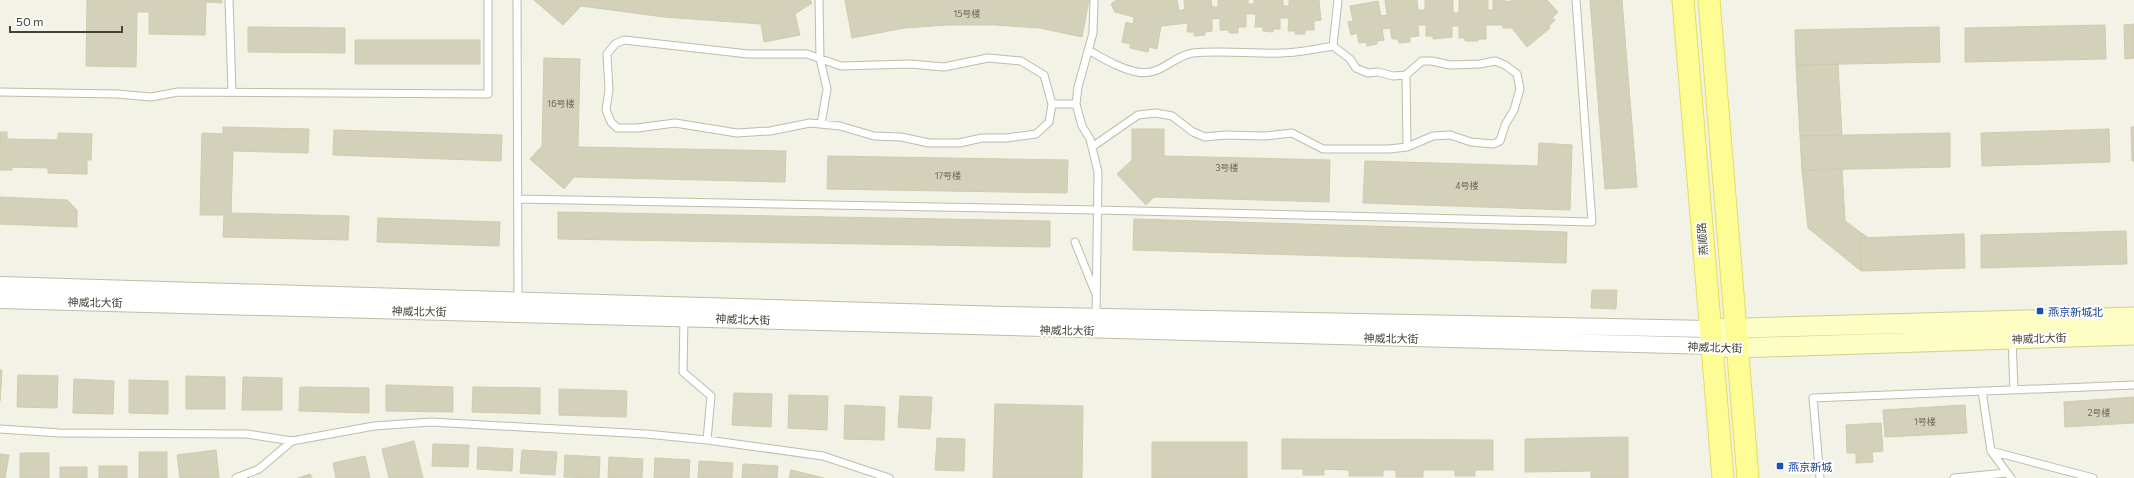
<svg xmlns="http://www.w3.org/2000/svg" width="2134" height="478" font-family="Commissioner,'Noto Sans SC',sans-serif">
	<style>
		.building { fill: #d4d1bb; stroke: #cfcbae }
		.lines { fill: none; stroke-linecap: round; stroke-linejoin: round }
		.service-casing { stroke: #bebda8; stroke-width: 9 }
		.tertiary-casing { stroke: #bebda8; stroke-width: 18 }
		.secondary-casing { stroke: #d0cf93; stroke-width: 21 }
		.primary-casing { stroke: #e3de63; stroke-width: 23 }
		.service { stroke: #fff; stroke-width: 7 }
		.tertiary { stroke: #fff; stroke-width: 16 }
		.secondary { stroke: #fdfec4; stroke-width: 19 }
		.primary { stroke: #fefc94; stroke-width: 21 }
		.transit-dot { fill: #1a4fb4; stroke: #fff; stroke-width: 1.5 }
		.labels { text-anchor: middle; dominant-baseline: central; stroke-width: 4; stroke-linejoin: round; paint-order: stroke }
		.number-label { font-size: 9px; fill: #696656 }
		.street-label { font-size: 11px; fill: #454335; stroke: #fff }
		.transit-label { font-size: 11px; fill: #164399; stroke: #fff; text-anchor: start }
	</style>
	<rect width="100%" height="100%" fill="#f3f2e6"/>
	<path class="building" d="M87 0H222V3L206 2 205 35 149 34V12H137L136 67 86 66Z
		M534 0H810L812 3 795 14 800 35 764 42 761 24 664 17 581 6 563 25Z
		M845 0H1089L1082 37 1040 28 994 25H947L904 28 852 38Z
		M1116 0H1177L1179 11 1185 9 1184 0H1211L1212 7H1218V0H1248V4H1254V0H1283V6H1289V0H1319L1321 20 1314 21V30H1305V34H1295V31H1288L1289 18H1280V29H1273V32L1263 31V27H1255L1256 14H1246V27H1238V33H1229V30H1220V18L1212 19V31L1205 32V35L1194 36V32H1187L1188 23 1161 26 1157 49 1149 47 1148 52 1130 48V44L1122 42 1126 22 1133 24 1134 17 1115 12 1111 4Z
		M1385 0H1417L1418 10H1425V0H1453V13H1459V0H1488V10H1493V0H1505V2L1515 0H1547L1558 12 1552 18 1555 20 1549 26 1550 28 1527 47 1512 28H1503V25H1486V39H1478V41H1465V38H1459V26H1452V37L1433 39V36H1426V25H1418L1419 36 1410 37V42L1399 43 1398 39H1392L1390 28 1382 29 1384 40 1377 41V44L1367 46 1366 42 1359 43 1357 33 1351 35 1348 22 1353 21 1350 6 1378 1 1381 16 1387 15Z
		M1590 0H1622L1637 187 1605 189Z
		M2134 24V58L2125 59 2124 25Z
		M2105 25 2106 59 1965 62V28Z
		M248 27 345 28V53L248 52Z
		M1939 27 1940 62 1796 65 1795 30Z
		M355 40H480V64H355Z
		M544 58 580 59 578 147 786 151 785 182 574 177 564 189 530 159 542 146Z
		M1838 64 1842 135 1800 136 1796 65Z
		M223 127 309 129 308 153 233 151 231 213 349 216 348 240 223 237 224 215H200L202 133 223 134Z
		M2131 127H2134V161H2132Z
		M1132 129H1164V156L1330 160 1329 202 1154 197 1146 205 1117 174 1132 160Z
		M2109 129 2110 162 1982 166 1981 133Z
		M334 130 502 135 501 161 333 155Z
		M0 132H7V139L58 140V133L92 134 91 160H87V174L48 173V168L12 167V170H0Z
		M1950 133V167L1802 170 1800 136Z
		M1539 143 1572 145 1570 210 1363 203 1365 161 1538 166Z
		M828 156 1068 160 1067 193 827 189Z
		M1842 169 1845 221 1867 237 1860 238 1861 271 1808 228 1802 170Z
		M0 197 67 200 77 210V227L0 224Z
		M558 212 1050 221V247L558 239Z
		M378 218 500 222 499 246 377 242Z
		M1134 219 1567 232 1566 263 1133 250Z
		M2126 231 2127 264 1981 268V235Z
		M1964 234 1965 268 1861 271 1860 238Z
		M1592 290H1617L1616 309 1591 308Z
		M0 370H2L0 401Z
		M18 375 58 376 57 408 17 407Z
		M186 376 225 377V409H186Z
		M243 377 282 378V410H242Z
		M74 379 114 381 113 414 73 413Z
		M129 380 168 381V414L129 413Z
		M386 385 453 387V412L386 411Z
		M300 387 369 388V413L299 411Z
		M473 387 540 388V414L472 412Z
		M559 389 627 391 626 417 559 415Z
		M734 393 772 394 771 427 732 425Z
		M789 395 828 396 827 430 788 428Z
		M900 396 932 397 930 429 898 427Z
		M2134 397V423L2065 427 2064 402Z
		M995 404 1083 406 1082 478H993Z
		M845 405 885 407 884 440 844 439Z
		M1965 405 1967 433 1885 437 1883 410Z
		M1881 423 1883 451 1872 452 1873 462 1856 463V453H1847L1846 425Z
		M1628 437V478H1591V471L1525 472V439Z
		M937 438 965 439 964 471 935 470Z
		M1282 439 1493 440V470H1475V476H1455V470H1423V477H1396V470H1383V476H1349V470L1324 469V475H1303V469H1282Z
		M414 441 423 478H389L382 449Z
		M1152 442H1247V478H1152Z
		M433 444 469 445 468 467 432 466Z
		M478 447 513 449 512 471 477 469Z
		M216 450 219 478H180L177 455Z
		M522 450 557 452 555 475 520 473Z
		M139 452H167V478H139Z
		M20 453H49V478H20Z
		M0 454 9 455 5 478H0Z
		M565 455 600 457 599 478 564 477Z
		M365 456 370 478H336L333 463Z
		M609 457 643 459 642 478H608Z
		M655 458 690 460 689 478H654Z
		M699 461 733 463 732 478H698Z
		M743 464 778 466 777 478H742Z
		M99 466H127V478H99Z
		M60 467H87V478H60Z
		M791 470 824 478H789Z
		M310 474 312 478H298Z"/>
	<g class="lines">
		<defs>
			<path id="service" d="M229 0 232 92
				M517 0 518 300
				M819 0 820 59 827 89 821 124
				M1094 0 1093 33 1078 87 1076 104 1082 126 1090 139 1098 172 1096 316
				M624 40 748 54H807L841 66 910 64 944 67 988 58 1021 61 1044 75 1052 104 1049 122 1036 134 1006 138H982L959 143H929L901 137 874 136 840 126 810 123 770 131 737 133 675 123 637 128H617L611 122 606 110 609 90 607 54 615 44Z
				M1333 46 1338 0
				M1088 50C1103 58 1120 69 1137 72 1161 77 1172 56 1193 53 1222 50 1252 54 1281 53 1298 53 1316 49 1333 46L1350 59 1356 68 1368 73 1378 72 1393 76 1406 75 1422 61H1432L1450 65 1480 64 1495 61 1505 65 1517 74 1520 89 1514 110 1505 125 1500 141 1493 144 1471 142 1450 135 1433 136 1407 147 1389 149H1323L1292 133 1265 136 1225 135 1205 137 1193 132 1172 116 1156 113 1138 115 1092 147
				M1406 75 1407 147
				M0 92 117 94 151 97 178 92 488 94V0
				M1052 104H1076
				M518 199 1098 210 1592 222 1576 0
				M1075 242 1095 292
				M684 318 683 372 711 396 707 440 823 456 889 478
				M2012 339 2014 390
				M1982 391 1991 451 2011 478
				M0 429 60 433 247 434 292 441 374 426 431 422 646 434 707 440
				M1991 451 2093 478
				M236 478 259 469 292 441
				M1820 478 1813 398 2134 385
				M1954 478 2006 473"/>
			<path id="tertiary" d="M0 285 1004 315 1709 329
				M0 300C570 314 1140 332 1711 346"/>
			<path id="secondary" d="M1709 329 2134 317
				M1711 346 1737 348 2134 335"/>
			<path id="primary" d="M1683 0 1723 478
				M1709 0 1748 478"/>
		</defs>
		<use href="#service" class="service-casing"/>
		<use href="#tertiary" class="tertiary-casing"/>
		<use href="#secondary" class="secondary-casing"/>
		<use href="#primary" class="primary-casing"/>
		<use href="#service" class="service"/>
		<use href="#tertiary" class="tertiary"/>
		<use href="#secondary" class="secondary"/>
		<use href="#primary" class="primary"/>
	</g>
	<g class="transit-dot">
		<rect x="2036" y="307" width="8" height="8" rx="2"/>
		<rect x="1776" y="462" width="8" height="8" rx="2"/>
	</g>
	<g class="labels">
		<g class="number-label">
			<text x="967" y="13">15号楼</text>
			<text x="561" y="103">16号楼</text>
			<text x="1227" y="167">3号楼</text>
			<text x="948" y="175">17号楼</text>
			<text x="1467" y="185">4号楼</text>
			<text x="2099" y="412">2号楼</text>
			<text x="1925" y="421">1号楼</text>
		</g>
		<g class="street-label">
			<text transform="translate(1702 239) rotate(-94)">燕顺路</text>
			<text transform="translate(95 302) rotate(1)">神威北大街</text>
			<text transform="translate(419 311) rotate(1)">神威北大街</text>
			<text transform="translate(743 319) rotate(2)">神威北大街</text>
			<text transform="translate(1067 330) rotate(1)">神威北大街</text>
			<text transform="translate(1391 338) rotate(1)">神威北大街</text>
			<text transform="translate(2039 338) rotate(-2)">神威北大街</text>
			<text transform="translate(1715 347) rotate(2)">神威北大街</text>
		</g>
		<g class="transit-label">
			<text x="2048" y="311">燕京新城北</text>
			<text x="1788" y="466">燕京新城</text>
		</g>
	</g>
	<path d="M10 26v6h112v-6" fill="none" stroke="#454335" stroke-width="2"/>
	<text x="16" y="26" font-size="12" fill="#454335" stroke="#ffffff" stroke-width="3" paint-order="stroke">50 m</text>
</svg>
